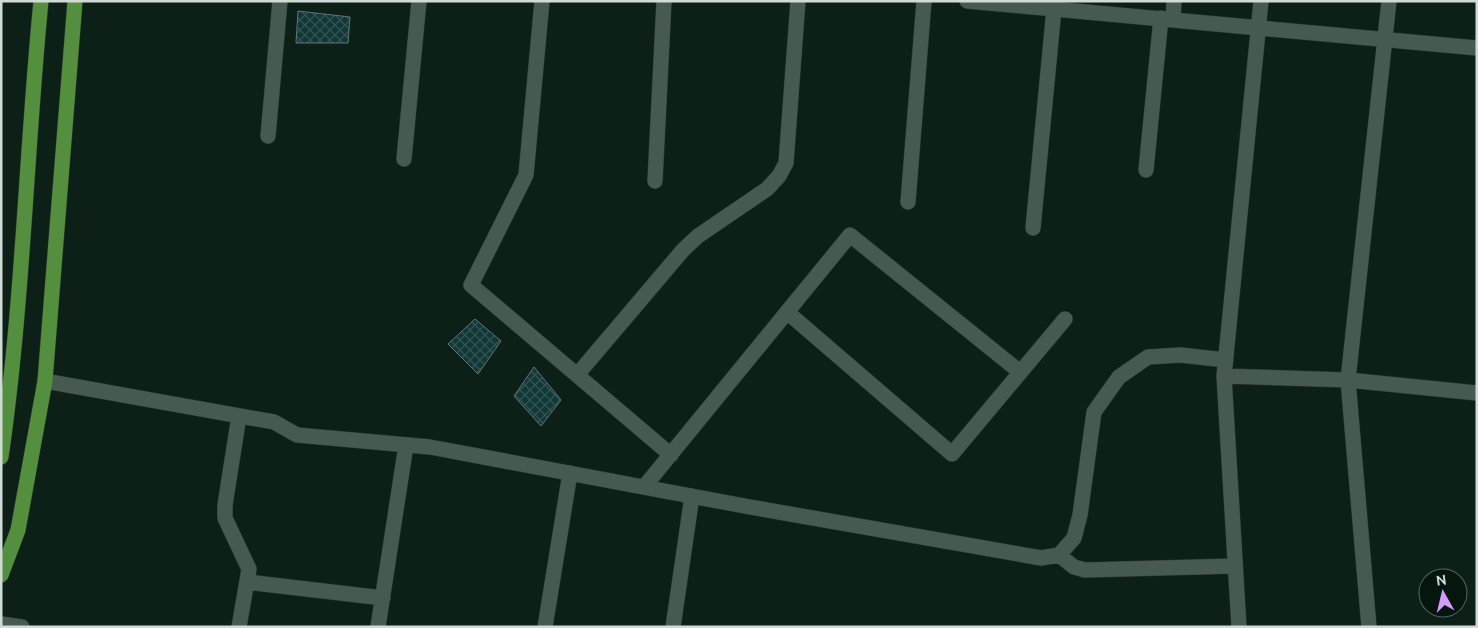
<svg xmlns="http://www.w3.org/2000/svg" width="1478" height="628" font-family="Ubuntu,sans-serif">
	<style>
		.building { fill: url(#building-cross-hatch); stroke: #5d7675 }
		.lines { fill: none; stroke-linecap: round; stroke-linejoin: round }
		.minor-casing { stroke: #2e3732; stroke-width: 16 }
		.trunk-casing { stroke: #2e3732; stroke-width: 16 }
		.minor { stroke: #465a51; stroke-width: 15 }
		.trunk { stroke: #548f3e; stroke-width: 15 }
	</style>
	<defs>
		<pattern id="building-cross-hatch" width="8" height="8" patternUnits="userSpaceOnUse" patternTransform="scale(1.25)"><rect width="8" height="8" fill="#113737"/><path d="M0 0l8 8M0 8l8-8" fill="none" stroke="#335353"/></pattern>
	</defs>
	<rect width="100%" height="100%" fill="#0d2018"/>
	<path class="building" d="M298 11 350 17 348 43H296Z
		M475 319 501 341 478 374 448 344Z
		M534 367 561 400 541 426 514 396Z"/>
	<g class="lines">
		<defs>
			<path id="minor" d="M542 1 526 175 471 285 671 455
				M967 1 1477 48
				M1173 19 1174 1
				M268 136 280 1
				M404 159 419 1
				M1146 170 1161 18
				M655 181 664 1
				M908 202 924 1
				M1033 228 1054 9
				M787 312 952 454 1065 319
				M577 375 683 250 698 236 767 189 779 176 786 163 798 1
				M1224 376 1348 380 1477 393
				M45 381 274 422 297 435 430 447 750 507 1041 558 1059 555 1074 538 1080 515 1094 412 1119 377 1148 357 1180 355 1226 360
				M239 416 225 505V518L249 569 239 627
				M644 487 850 235 1020 372
				M1059 555 1074 567 1085 570 1235 566
				M247 582 383 598
				M1 624 22 627
				M378 627 406 445
				M545 627 570 473
				M673 627 692 496
				M1239 627 1224 376 1261 1
				M1369 627 1348 380 1389 1"/>
			<path id="trunk" d="M1 457C23 306 26 153 41 1
				M1 575 18 530 45 381 75 1"/>
		</defs>
		<use href="#minor" class="minor-casing"/>
		<use href="#trunk" class="trunk-casing"/>
		<use href="#minor" class="minor"/>
		<use href="#trunk" class="trunk"/>
	</g>
	<rect width="1478" height="628" fill="none" stroke="#d0dbd6" stroke-width="5"/>
	<g transform="translate(1443 593) rotate(352)"><circle r="24" fill="#05160f" stroke="#56655f"/>
	<path d="M0-4L9 19L0 12L-9 19Z" fill="#d39cfc"/>
	<text y="-8" font-size="14" font-weight="bold" text-anchor="middle" fill="#d0dbd6">N</text>
	</g>
</svg>
